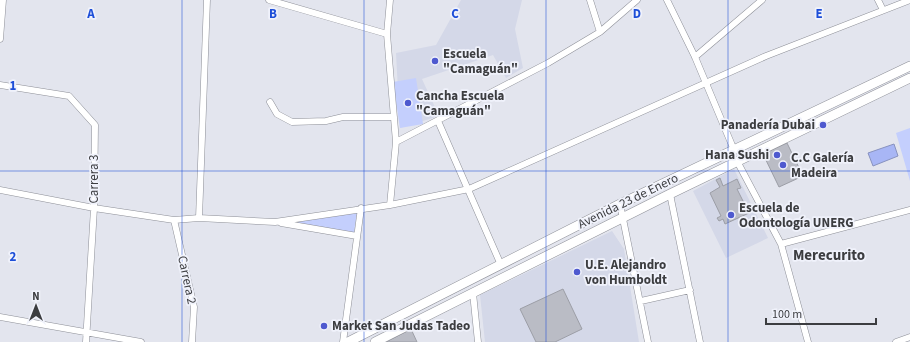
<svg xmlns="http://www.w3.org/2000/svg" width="910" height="342" font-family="'Source Sans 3',sans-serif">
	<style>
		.built { fill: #d4d8e8 }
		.green { fill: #c4cffd }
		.water { fill: #a8b6f5; stroke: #8892bf }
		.building { fill: #babcc5; stroke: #9c9ea6 }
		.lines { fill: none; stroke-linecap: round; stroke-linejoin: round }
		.street-casing { stroke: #8d8f97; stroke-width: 7 }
		.secondary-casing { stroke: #8d8f97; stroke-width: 10 }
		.street { stroke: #fff; stroke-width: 6 }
		.secondary { stroke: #fff; stroke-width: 9 }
		.grid { fill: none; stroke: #1d4ed8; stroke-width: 1; stroke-opacity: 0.55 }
		.poi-dot { fill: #4e59cf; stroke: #f0f2fb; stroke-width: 1.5 }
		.labels { text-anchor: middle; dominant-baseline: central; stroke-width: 3.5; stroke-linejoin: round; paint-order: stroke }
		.poi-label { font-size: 13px; font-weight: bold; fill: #3c3d40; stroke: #f0f2fb; text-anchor: start }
		.street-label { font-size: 13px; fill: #3c3d40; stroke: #f0f2fb }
		.quarter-label { font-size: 15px; font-weight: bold; fill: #3c3d40; stroke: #f0f2fb }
		.grid-label { font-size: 13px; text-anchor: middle; font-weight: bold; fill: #1d4ed8; stroke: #f0f2fb; stroke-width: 3.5; stroke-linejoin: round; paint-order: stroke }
	</style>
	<rect width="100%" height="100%" fill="#e3e5ee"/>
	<path class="built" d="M461 0H522L515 29 523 68 506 78 493 55 422 79 439 116 400 128 396 53 436 45Z
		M734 169 768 238 726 258 693 191Z
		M612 231 624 249 639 342H485L480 295Z"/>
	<path class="green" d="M416 78 423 124 400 128 393 82Z
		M910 128V181L896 133Z
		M357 212 354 233 291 222Z"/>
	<path class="water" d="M894 144 898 156 873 166 868 153Z"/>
	<path class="building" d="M787 143 803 176 779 187 763 154Z
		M720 178 723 186 737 179 741 188 737 189 749 213 725 224 723 219 719 221 717 218 721 216 710 193 720 187 716 180Z
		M563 289 582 329 555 342H536L520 309Z
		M411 329 417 342H386Z"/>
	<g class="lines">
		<defs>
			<path id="street" d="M269 0 387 34
				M590 0 600 32
				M667 0 695 57 734 150
				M878 0 883 10
				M0 39 3 0
				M695 57 762 0
				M0 85 69 96 95 125 94 208 86 342
				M270 102 277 114 292 122 326 121 343 117H394
				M438 121 501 265
				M396 142 548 63 600 32 637 0
				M737 161 781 244 808 342
				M0 190 94 208 174 220 199 218 275 222 390 205 469 189 766 56 910 0
				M670 194 700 342
				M620 204 648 342
				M390 205 396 142 387 34 390 0
				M199 218 207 0
				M174 220 194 307 192 342
				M281 223 357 236
				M781 244 910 210
				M473 293 478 342
				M641 301 690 290
				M0 317 141 342
				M343 342 361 208
				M896 342 910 337"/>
			<path id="secondary" d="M348 342 620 204 910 66
				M375 342 670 194 910 78"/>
		</defs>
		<use href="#street" class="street-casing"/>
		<use href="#secondary" class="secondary-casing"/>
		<use href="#street" class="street"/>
		<use href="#secondary" class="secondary"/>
	</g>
	<path class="grid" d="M182 0V342M364 0V342M546 0V342M728 0V342M0 171H910"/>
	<g class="poi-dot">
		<circle cx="435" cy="61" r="4"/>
		<circle cx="408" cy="103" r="4"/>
		<circle cx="823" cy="125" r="4"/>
		<circle cx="777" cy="155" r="4"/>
		<circle cx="783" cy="165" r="4"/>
		<circle cx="731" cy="215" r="4"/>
		<circle cx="577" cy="272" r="4"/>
		<circle cx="324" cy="326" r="4"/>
	</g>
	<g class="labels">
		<g class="poi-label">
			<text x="443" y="54">Escuela<tspan x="443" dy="15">"Camaguán"</tspan></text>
			<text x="416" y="96">Cancha Escuela<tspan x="416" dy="15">"Camaguán"</tspan></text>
			<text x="815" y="125" text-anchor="end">Panadería Dubai</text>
			<text x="769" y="155" text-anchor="end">Hana Sushi</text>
			<text x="791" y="158">C.C Galería<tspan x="791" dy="15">Madeira</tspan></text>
			<text x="739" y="208">Escuela de<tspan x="739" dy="15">Odontología UNERG</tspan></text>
			<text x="585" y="265">U.E. Alejandro<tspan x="585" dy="15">von Humboldt</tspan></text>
			<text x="332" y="326">Market San Judas Tadeo</text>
		</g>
		<g class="street-label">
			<text transform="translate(94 179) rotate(-90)">Carrera 3</text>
			<text transform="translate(628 201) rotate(-26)">Avenida 23 de Enero</text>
			<text transform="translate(187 280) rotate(78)">Carrera 2</text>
		</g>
		<g class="quarter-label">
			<text x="829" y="255">Merecurito</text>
		</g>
	</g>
	<g class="grid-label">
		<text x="91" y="18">A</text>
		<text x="273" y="18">B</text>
		<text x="455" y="18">C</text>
		<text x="637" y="18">D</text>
		<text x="819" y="18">E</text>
		<text x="13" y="90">1</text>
		<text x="13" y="261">2</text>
	</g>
	<g transform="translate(36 306)" stroke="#f0f2fb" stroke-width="3" paint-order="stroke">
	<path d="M0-3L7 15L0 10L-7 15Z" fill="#3c3d40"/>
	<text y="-6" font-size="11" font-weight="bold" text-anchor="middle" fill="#3c3d40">N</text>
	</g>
	<path d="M766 318v6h110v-6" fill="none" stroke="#3c3d40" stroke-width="2"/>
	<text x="772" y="318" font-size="12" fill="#3c3d40" stroke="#f0f2fb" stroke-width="3" paint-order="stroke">100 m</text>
</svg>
